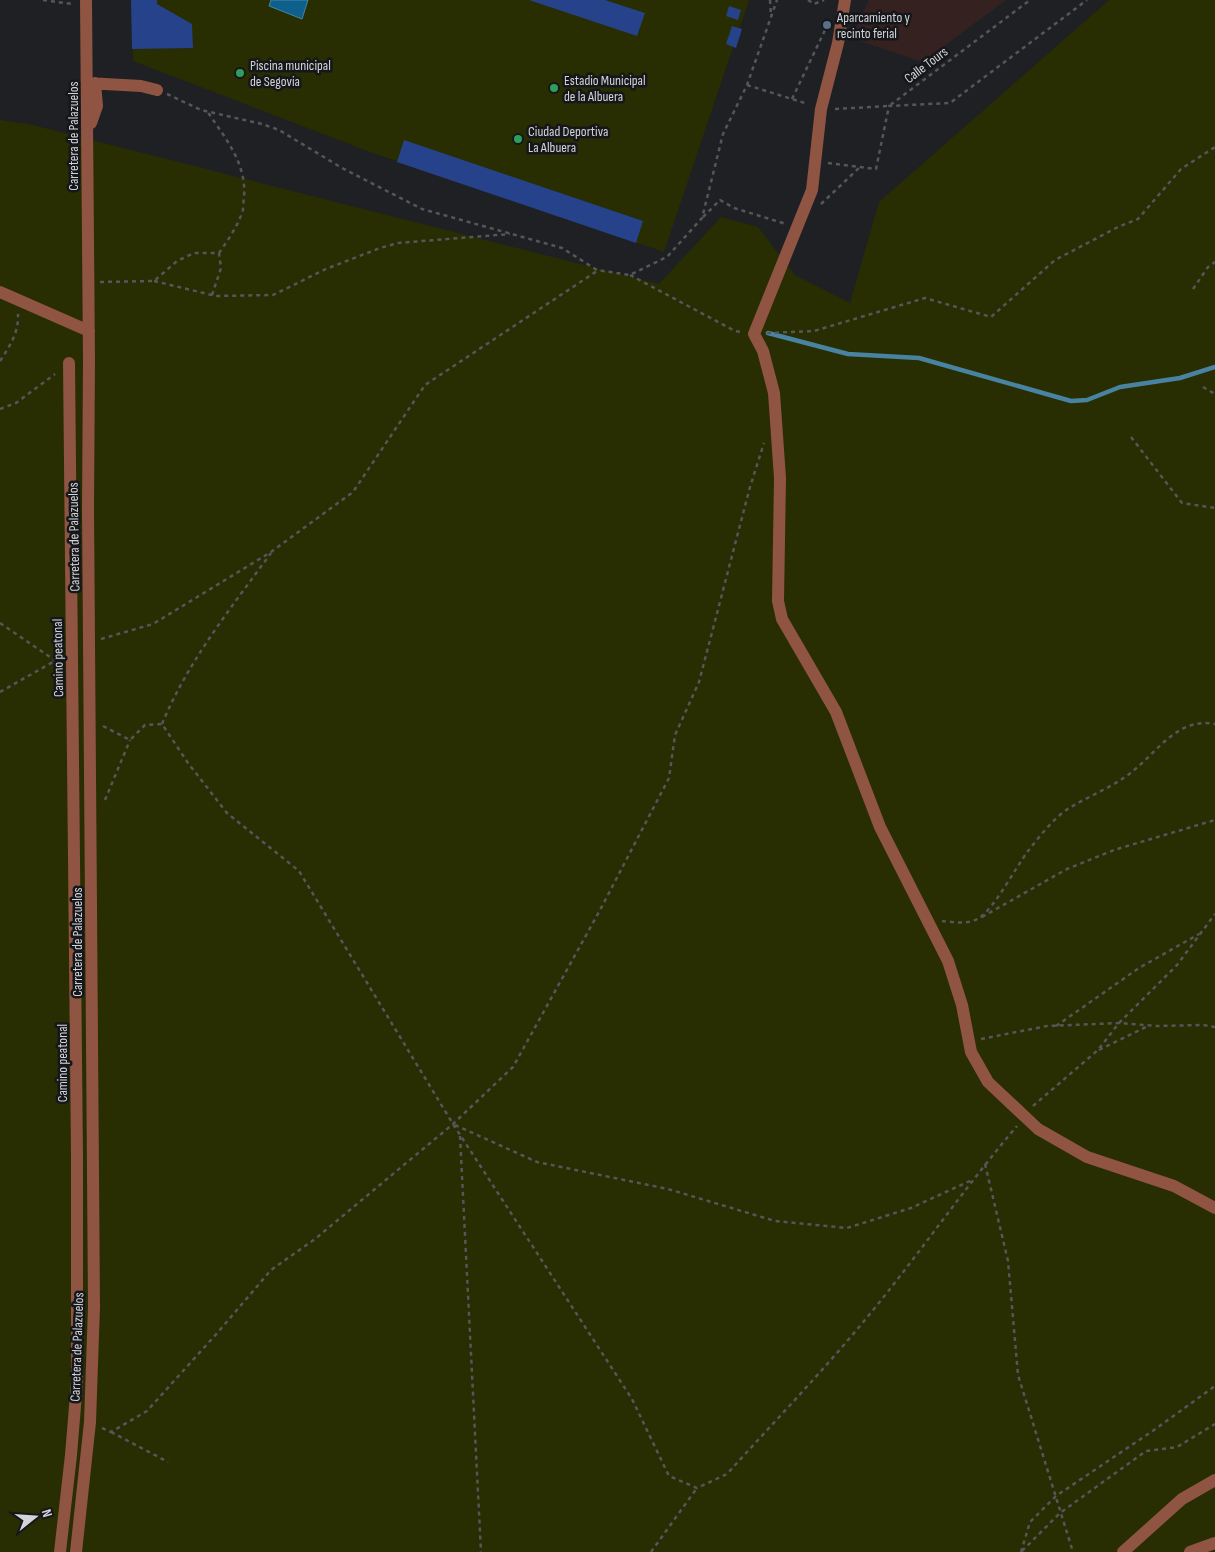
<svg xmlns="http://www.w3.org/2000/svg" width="1215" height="1552" font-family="'Sofia Sans Condensed',sans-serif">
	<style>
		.education { fill: #352120 }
		.green { fill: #282d02 }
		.water { fill: #0c608b; stroke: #4883a2 }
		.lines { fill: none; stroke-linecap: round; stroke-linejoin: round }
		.stream { stroke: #4883a2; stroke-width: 4.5 }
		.building { fill: #26428a }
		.path { stroke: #55565a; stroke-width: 2.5; stroke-dasharray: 4 4; stroke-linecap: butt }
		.minor { stroke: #8f5442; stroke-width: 12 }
		.service-dot { fill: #5c6f8a; stroke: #15171b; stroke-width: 2 }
		.leisure-dot { fill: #2e9e5b; stroke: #15171b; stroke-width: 2 }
		.labels { text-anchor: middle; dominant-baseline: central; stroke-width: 5; stroke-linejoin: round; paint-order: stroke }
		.poi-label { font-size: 14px; fill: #d3d4d7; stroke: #15171b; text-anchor: start }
		.street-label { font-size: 14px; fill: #d3d4d7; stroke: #15171b }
	</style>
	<rect width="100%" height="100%" fill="#1e2024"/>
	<path class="education" d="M869 0H1006L923 62 851 38Z"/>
	<path class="green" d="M131 0H749L664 252 370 152 133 61Z
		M1109 0H1215V1552H0V120L29 124 659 284 721 217 758 227 795 275 850 303 879 202Z"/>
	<path class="water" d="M271 0H308L302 19 269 6Z"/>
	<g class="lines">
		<path class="stream" d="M768 333 848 354 919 358 1071 401 1087 400 1120 387 1180 378 1215 367"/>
	</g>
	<path class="building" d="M131 0H157V4L192 24 193 48 132 49Z
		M529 0H605L645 13 637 36Z
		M729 6 741 10 738 20 726 16Z
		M732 26 742 29 736 48 726 44Z
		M404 140 643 221 636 243 397 162Z"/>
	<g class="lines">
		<path class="path" d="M43 0 72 4
			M770 0 771 16
			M808 0 814 4 824 0
			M747 85 808 104
			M167 94 201 110 262 124 279 130 342 168 422 209 562 248 597 270 630 275 667 257 702 218 723 134 747 85 777 0
			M792 99 826 28
			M835 109 889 106 1030 0
			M828 163 876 169 889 106 950 103 1087 0
			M821 204 860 167
			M703 217 720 200 734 208 786 224
			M630 275 735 331 742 332
			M154 281 216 296 273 295 326 269 380 248 398 243 510 234
			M100 282 154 281 177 261 194 253H219C228 240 237 227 242 213 244 208 243 202 244 198 247 163 225 138 207 111
			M1193 289 1208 267 1215 262
			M212 295 221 268 219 253
			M767 333 814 331 925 298 991 317 1055 260 1118 227 1138 219 1181 169 1215 147
			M0 361C10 346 19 332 18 314
			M1203 387 1215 394
			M0 409 16 403 55 374
			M1131 437 1182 503 1215 508
			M0 623 56 661
			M101 639 153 624 271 552 353 492 425 385 597 271
			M0 692 60 658
			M162 724C188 661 231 608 271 553
			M103 726 130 740 145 725 162 724 188 763 227 813 299 871 453 1124 632 1399 669 1476 697 1488 727 1474C774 1422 824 1370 869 1315 920 1253 965 1187 1017 1126
			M105 800 130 740
			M982 917 1067 869 1114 850 1215 820
			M942 921C953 922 969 925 979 918 994 909 1016 867 1028 851 1040 836 1054 817 1071 807 1091 795 1115 786 1133 771 1158 751 1178 717 1215 724
			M1056 1026 1139 968 1199 934
			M981 1039 1047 1026 1119 1023 1157 1026 1203 1025 1215 1027
			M1099 1050 1148 1026
			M1033 1106 1098 1050 1119 1023 1177 965 1215 914
			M455 1125 537 1162 668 1189 775 1221 847 1228 911 1208 972 1180
			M460 1136 481 1552
			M985 1164 1008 1261 1018 1375 1073 1552
			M102 1428 111 1432 147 1411 219 1331 271 1270 315 1239 453 1124 513 1067 599 912 669 778 675 735 699 682 750 487 764 443
			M111 1432 168 1462
			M1022 1551 1060 1513 1146 1451 1177 1447 1215 1424
			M651 1552 697 1488
			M1021 1552 1030 1522 1056 1496 1154 1430 1215 1386"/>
		<path class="minor" d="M845 0 838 43 821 109 812 190 754 334 763 351 774 393 780 478 778 601 782 619 836 712 880 827 948 961 962 1005 971 1052 988 1082 1038 1129 1087 1157 1174 1186 1215 1208
			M87 83 141 86 157 90
			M91 123 97 106 95 83
			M0 292 89 331
			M60 1552 71 1455 77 1382V1157L69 363
			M76 1552 90 1422 94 1307 88 508 89 360 86 0
			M1123 1552 1182 1499 1215 1480
			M1190 1552 1215 1543"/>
	</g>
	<circle class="service-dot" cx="827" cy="25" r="5"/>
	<g class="leisure-dot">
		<circle cx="240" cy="73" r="5"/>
		<circle cx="554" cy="88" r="5"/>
		<circle cx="518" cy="139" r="5"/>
	</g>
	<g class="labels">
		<g class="poi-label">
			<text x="837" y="17">Aparcamiento y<tspan x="837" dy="16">recinto ferial</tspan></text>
			<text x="250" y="65">Piscina municipal<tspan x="250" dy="16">de Segovia</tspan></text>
			<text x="564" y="80">Estadio Municipal<tspan x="564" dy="16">de la Albuera</tspan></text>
			<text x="528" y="131">Ciudad Deportiva<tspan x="528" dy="16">La Albuera</tspan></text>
		</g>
		<g class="street-label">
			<text transform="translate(926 65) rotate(-37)">Calle Tours</text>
			<text transform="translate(73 136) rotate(-90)">Carretera de Palazuelos</text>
			<text transform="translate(74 537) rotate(-91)">Carretera de Palazuelos</text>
			<text transform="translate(58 658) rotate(-91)">Camino peatonal</text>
			<text transform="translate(77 942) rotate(-90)">Carretera de Palazuelos</text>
			<text transform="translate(62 1063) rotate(-90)">Camino peatonal</text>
			<text transform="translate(77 1347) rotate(-88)">Carretera de Palazuelos</text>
		</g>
	</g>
	<g transform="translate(35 1517) rotate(73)" stroke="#15171b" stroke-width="4" paint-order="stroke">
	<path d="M0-4L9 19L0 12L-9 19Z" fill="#d3d4d7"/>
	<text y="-8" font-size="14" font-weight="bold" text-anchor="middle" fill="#d3d4d7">N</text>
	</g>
</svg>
